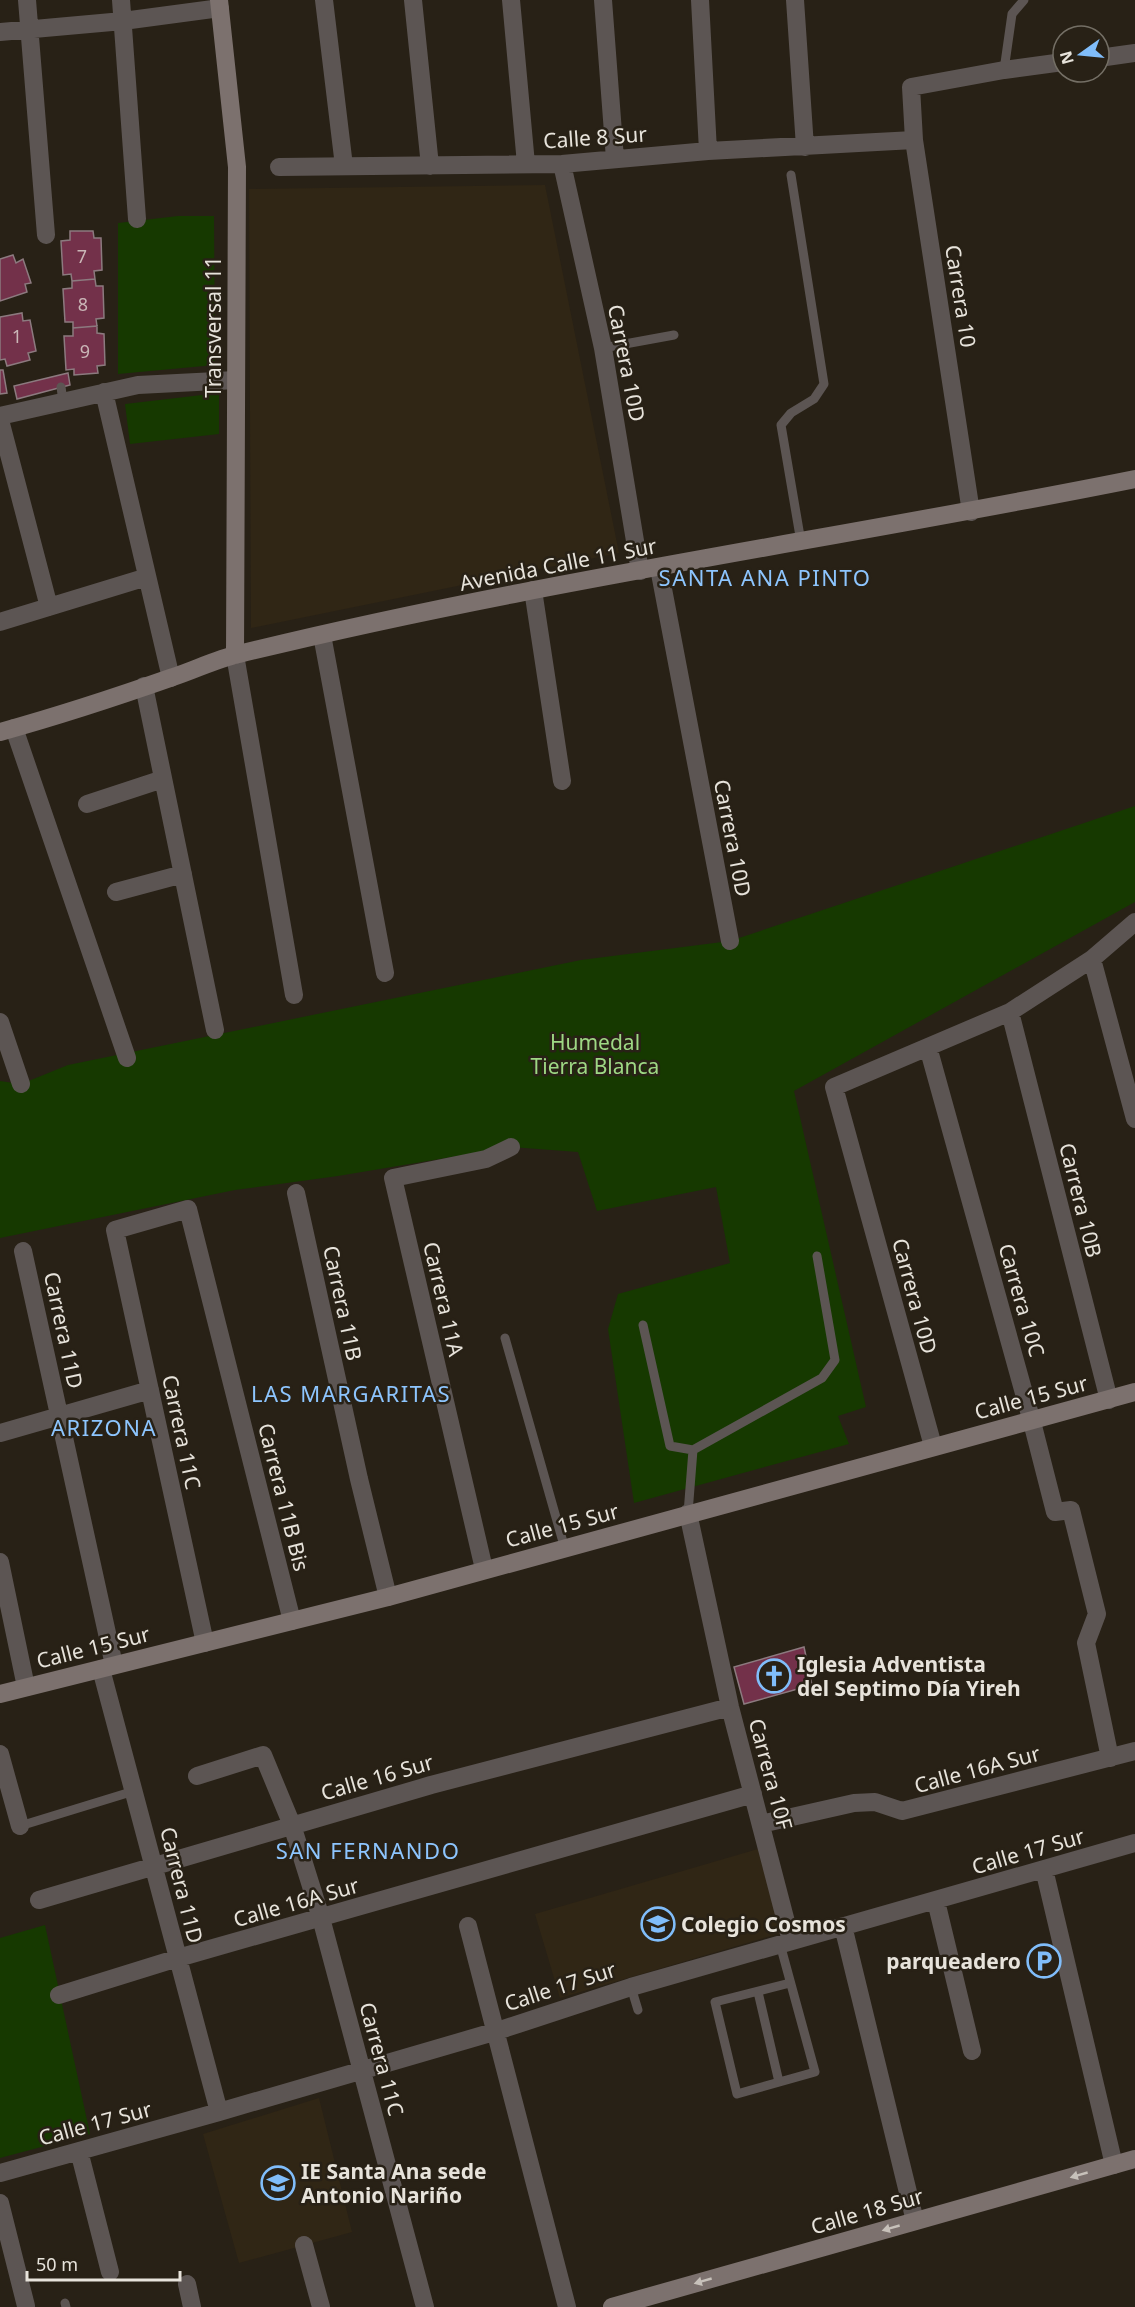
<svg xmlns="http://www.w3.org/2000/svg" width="1135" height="2307" font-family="'Noto Sans',sans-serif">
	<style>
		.built { fill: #302615 }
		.green { fill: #163900 }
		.building { fill: #73314a; stroke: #8c7a7f; stroke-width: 1.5 }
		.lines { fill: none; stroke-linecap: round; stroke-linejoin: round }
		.lane { stroke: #5c5553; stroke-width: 9 }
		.street { stroke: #5c5553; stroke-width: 18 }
		.secondary { stroke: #7c716e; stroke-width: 18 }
		.oneway { fill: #c7c1ba }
		.labels { text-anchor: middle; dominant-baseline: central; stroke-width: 5; stroke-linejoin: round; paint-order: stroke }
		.number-label { font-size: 18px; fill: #cab6b7 }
		.street-label { font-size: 21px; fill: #e7e3db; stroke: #282116 }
		.park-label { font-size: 21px; fill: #9ed884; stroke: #282116 }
		.poi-label { font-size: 21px; font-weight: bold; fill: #e7e3db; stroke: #282116; text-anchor: start }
		.neighbourhood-label { font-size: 22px; letter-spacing: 1.5px; fill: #8dc5fe; stroke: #282116 }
	</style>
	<rect width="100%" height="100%" fill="#282116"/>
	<path class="built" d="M545 185 619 553 251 628 249 189Z
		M758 1849 781 1933 560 1998 535 1914Z
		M319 2098 352 2232 239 2263 203 2134Z"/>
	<path class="green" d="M178 216H214L215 365 118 374V223Z
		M219 393V434L130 444 125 404Z
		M1135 806V902L794 1091 866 1407 838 1416 849 1444 634 1503 608 1329 618 1294 730 1263 716 1187 597 1211 578 1152 511 1147 338 1176 235 1190 0 1238V1081L21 1084 68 1065 581 960 730 941Z
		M45 1925 90 2134 0 2158V1938Z"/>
	<path class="building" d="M70 231H93L94 238H101L102 270 94 271 95 279 72 281 71 274 63 275 61 241 70 240Z
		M13 255 16 263 23 259 31 283 25 284 27 292 0 301V259Z
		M95 279 96 286H103L104 318 96 319 97 326 73 328V322H65L63 289 72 288V281Z
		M22 313 23 321 30 320 36 351 28 353 30 360 7 366 5 359 0 360V317Z
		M97 326V333L104 334 105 365 97 366 98 373 74 375V369L66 370 64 336H73V328Z
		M0 370H3L7 393 0 394Z
		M68 373 70 385 17 399 14 386Z
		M804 1647 812 1685 744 1704 734 1667Z"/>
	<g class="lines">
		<path class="lane" d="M1004 70 1012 14 1024 0
			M791 175 824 384 814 399 791 413 781 425 801 542
			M603 348 674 335
			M61 387 63 401
			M643 1325 670 1446 693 1450
			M505 1338 565 1549
			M688 1513 693 1450 822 1378 835 1360 817 1256
			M20 1826 134 1791
			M780 1944 815 2072 737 2094 715 2002 790 1983
			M631 1987 638 2010
			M758 1992 779 2082
			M65 2303 66 2307"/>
		<path class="street" d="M27 0 46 235
			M121 0 137 219
			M324 0 344 166
			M413 0 430 166
			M511 0 526 164
			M603 0 615 159
			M700 0 708 151
			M795 0 805 147
			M0 32 123 21 220 8
			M1099 58 1135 53
			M562 164 603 348 640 571
			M279 167 562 164 708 151 914 140
			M104 392 171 678
			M0 416 138 385 236 380
			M0 420 49 607
			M971 512 914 140 911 87 1004 70 1063 62
			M659 568 730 941
			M533 590 562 781
			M0 622 147 577
			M322 635 385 973
			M235 655 294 995
			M144 686 215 1030
			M14 728 127 1058
			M87 804 163 779
			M116 892 183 874
			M1092 959 1135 1119
			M1010 1012 1109 1400
			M0 1022 21 1084
			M928 1047 1032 1422 1055 1512 1071 1510 1097 1614 1086 1643 1110 1758
			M296 1193 359 1479 388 1597
			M23 1251 114 1665
			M0 1433 150 1390
			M933 1446 834 1087 1010 1012 1092 959 1135 922
			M688 1513 730 1707 791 1941
			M0 1562 26 1687
			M484 1569 393 1178 486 1159 511 1147
			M205 1643 115 1230 188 1209 292 1621
			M101 1669 219 2112
			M0 1754 20 1826
			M197 1776 263 1755 292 1825 321 1918 425 2307
			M761 1824 854 1803 875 1802 902 1811 1135 1751
			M1044 1869 1114 2165
			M39 1900 431 1785 730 1707
			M936 1901 972 2051
			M468 1926 567 2307
			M843 1926 915 2221
			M59 1995 178 1958 753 1794
			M79 2151 110 2272
			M0 2173 219 2112 497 2031 631 1987 1135 1843
			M0 2203 26 2306
			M304 2245 321 2307
			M187 2284 192 2307"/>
		<path class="secondary" d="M219 0 237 167 235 655
			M0 732C58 716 116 697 173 677 195 670 216 659 239 654 535 581 837 539 1135 479
			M0 1694 388 1597 1135 1392
			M612 2307 1135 2159"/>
	</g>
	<defs><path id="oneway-solid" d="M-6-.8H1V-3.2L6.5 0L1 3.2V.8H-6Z" transform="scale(1.5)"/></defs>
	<g class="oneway">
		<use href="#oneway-solid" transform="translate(1079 2175) rotate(164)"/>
		<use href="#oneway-solid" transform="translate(891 2228) rotate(164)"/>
		<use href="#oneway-solid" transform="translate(703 2281) rotate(164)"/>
	</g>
	<defs>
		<symbol id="church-ring" viewBox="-11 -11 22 22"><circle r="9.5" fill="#282116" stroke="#80bdfa" stroke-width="1.5"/><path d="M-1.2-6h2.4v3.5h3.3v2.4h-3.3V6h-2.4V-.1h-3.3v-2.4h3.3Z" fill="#80bdfa"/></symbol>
		<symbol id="school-ring" viewBox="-11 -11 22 22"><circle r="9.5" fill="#282116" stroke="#80bdfa" stroke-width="1.5"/><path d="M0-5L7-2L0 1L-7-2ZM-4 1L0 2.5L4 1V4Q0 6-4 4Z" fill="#80bdfa"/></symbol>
		<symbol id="parking-ring" viewBox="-11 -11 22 22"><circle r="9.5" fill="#282116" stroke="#80bdfa" stroke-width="1.5"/><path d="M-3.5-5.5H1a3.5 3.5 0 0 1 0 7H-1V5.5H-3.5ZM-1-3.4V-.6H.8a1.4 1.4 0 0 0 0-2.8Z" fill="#80bdfa"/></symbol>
	</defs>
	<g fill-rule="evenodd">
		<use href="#church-ring" x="755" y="1657" width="38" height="38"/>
		<use href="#school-ring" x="639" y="1905" width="38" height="38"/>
		<use href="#parking-ring" x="1025" y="1942" width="38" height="38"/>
		<use href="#school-ring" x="259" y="2164" width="38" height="38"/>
	</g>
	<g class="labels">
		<g class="number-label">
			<text x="82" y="256">7</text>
			<text x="83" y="304">8</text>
			<text x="17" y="336">1</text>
			<text x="85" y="351">9</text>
		</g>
		<g class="street-label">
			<text transform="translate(595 137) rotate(-4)">Calle 8 Sur</text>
			<text transform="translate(961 296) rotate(81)">Carrera 10</text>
			<text transform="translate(213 327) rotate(-90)">Transversal 11</text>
			<text transform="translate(627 363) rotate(79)">Carrera 10D</text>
			<text transform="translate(558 564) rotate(-11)">Avenida Calle 11 Sur</text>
			<text transform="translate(733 838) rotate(79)">Carrera 10D</text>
			<text transform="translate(1081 1200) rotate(76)">Carrera 10B</text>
			<text transform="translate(915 1296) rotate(75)">Carrera 10D</text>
			<text transform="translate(444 1299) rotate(77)">Carrera 11A</text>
			<text transform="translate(1022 1300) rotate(74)">Carrera 10C</text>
			<text transform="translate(343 1303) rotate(78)">Carrera 11B</text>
			<text transform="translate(64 1330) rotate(78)">Carrera 11D</text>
			<text transform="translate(1031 1397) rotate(-15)">Calle 15 Sur</text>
			<text transform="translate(182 1432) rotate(78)">Carrera 11C</text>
			<text transform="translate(284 1497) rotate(76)">Carrera 11B Bis</text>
			<text transform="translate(562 1525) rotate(-15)">Calle 15 Sur</text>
			<text transform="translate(93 1647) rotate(-14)">Calle 15 Sur</text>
			<text transform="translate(977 1769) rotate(-15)">Calle 16A Sur</text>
			<text transform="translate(771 1774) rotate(75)">Carrera 10F</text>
			<text transform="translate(377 1777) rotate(-16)">Calle 16 Sur</text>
			<text transform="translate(1028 1851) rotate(-16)">Calle 17 Sur</text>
			<text transform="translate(182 1885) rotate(76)">Carrera 11D</text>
			<text transform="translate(296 1902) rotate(-16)">Calle 16A Sur</text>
			<text transform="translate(560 1986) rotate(-18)">Calle 17 Sur</text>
			<text transform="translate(382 2059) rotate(75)">Carrera 11C</text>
			<text transform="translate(95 2123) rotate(-15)">Calle 17 Sur</text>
			<text transform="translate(867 2211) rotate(-16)">Calle 18 Sur</text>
		</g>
		<g class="park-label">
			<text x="595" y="1042">Humedal<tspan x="595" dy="24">Tierra Blanca</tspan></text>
		</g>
		<g class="poi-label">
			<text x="797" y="1664">Iglesia Adventista<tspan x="797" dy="24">del Septimo Día Yireh</tspan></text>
			<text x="681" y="1924">Colegio Cosmos</text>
			<text x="1021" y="1961" text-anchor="end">parqueadero</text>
			<text x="301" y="2171">IE Santa Ana sede<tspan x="301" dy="24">Antonio Nariño</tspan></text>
		</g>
		<g class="neighbourhood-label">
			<text x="765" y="577">SANTA ANA PINTO</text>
			<text x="351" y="1393">LAS MARGARITAS</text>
			<text x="104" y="1427">ARIZONA</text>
			<text x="368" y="1850">SAN FERNANDO</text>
		</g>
	</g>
	<g transform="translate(1081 54) rotate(255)"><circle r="28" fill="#282116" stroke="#746f65" stroke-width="1.5"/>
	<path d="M0-4.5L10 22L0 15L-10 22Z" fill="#80bdfa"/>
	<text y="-9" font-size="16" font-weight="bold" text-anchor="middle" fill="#e7e3db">N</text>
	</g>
	<path d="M27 2271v9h153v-9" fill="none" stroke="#e7e3db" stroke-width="3"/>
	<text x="36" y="2271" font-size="18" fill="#e7e3db" stroke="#282116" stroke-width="4.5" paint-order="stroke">50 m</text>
</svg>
